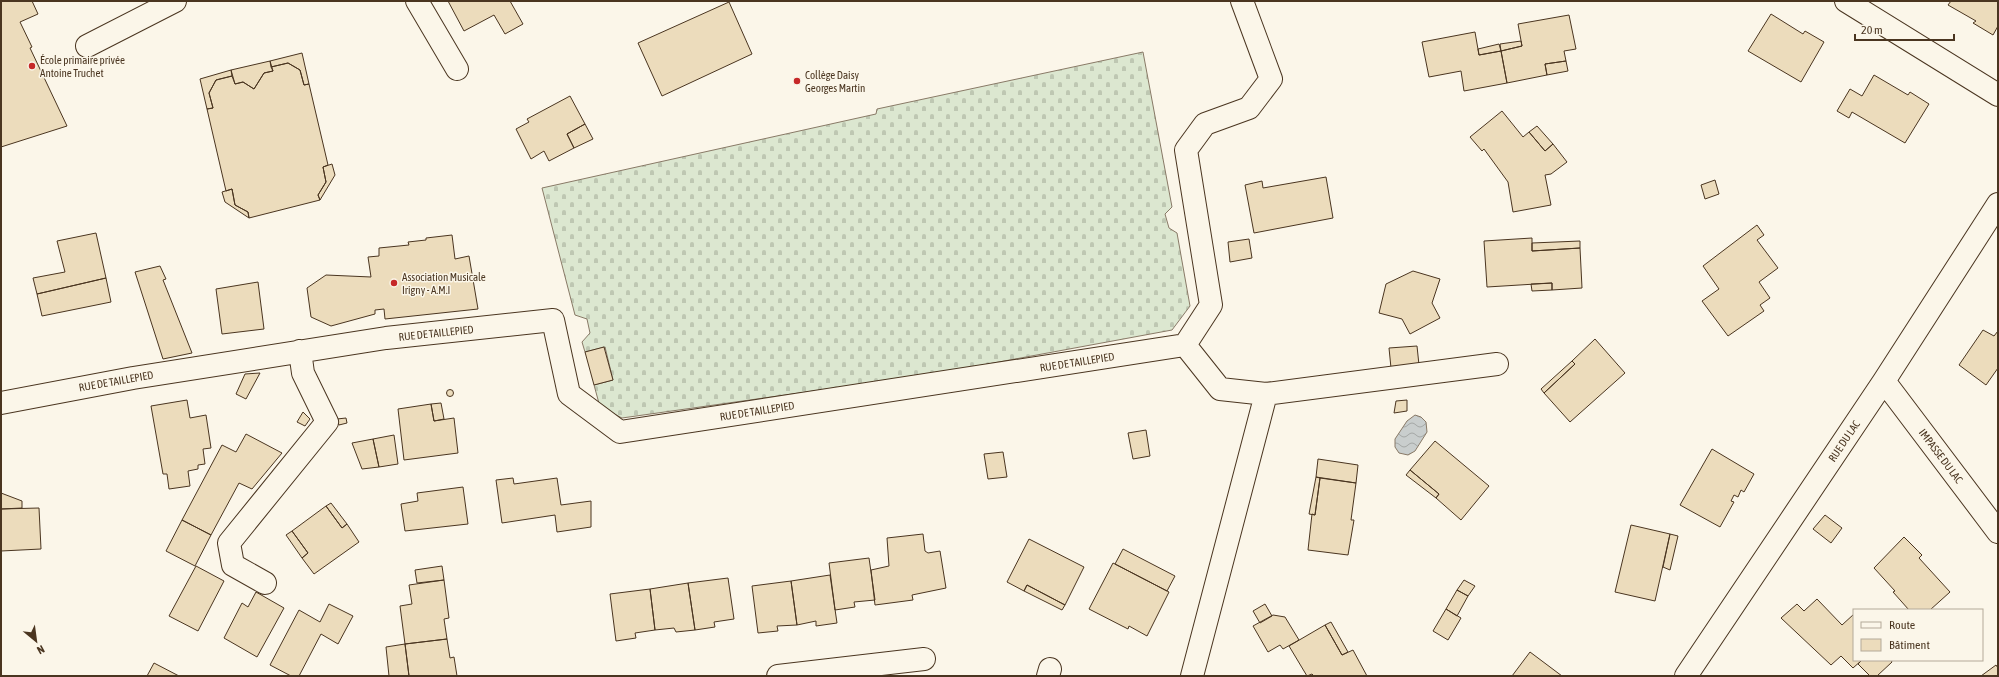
<svg xmlns="http://www.w3.org/2000/svg" width="1999" height="677" font-family="'Asap Condensed',sans-serif">
	<style>
		.cemetery { fill: url(#cemetery-stones); stroke: #887966 }
		.water { fill: url(#water-waves); stroke: #887966 }
		.building { fill: #ecdcbc; stroke: #4a3520 }
		.lines { fill: none; stroke-linecap: round; stroke-linejoin: round }
		.street-casing { stroke: #4a3520; stroke-width: 24 }
		.street { stroke: #fbf6e9; stroke-width: 22 }
		.poi-dot { fill: #c62828; stroke: #fbf6e9; stroke-width: 1.5 }
		.labels { text-anchor: middle; dominant-baseline: central; stroke-width: 3; stroke-linejoin: round; paint-order: stroke }
		.poi-label { font-size: 11px; fill: #4a3520; stroke: #fbf6e9; text-anchor: start }
		.street-label { font-size: 11px; fill: #4a3520; stroke: #fbf6e9 }
	</style>
	<defs>
		<pattern id="cemetery-stones" width="16" height="16" patternUnits="userSpaceOnUse"><rect width="16" height="16" fill="#dce7d0"/><path d="M2 7V4a2 2 0 0 1 4 0v3zM10 15v-3a2 2 0 0 1 4 0v3z" fill="#bec7b2"/></pattern>
		<pattern id="water-waves" width="16" height="10" patternUnits="userSpaceOnUse"><rect width="16" height="10" fill="#c9cecd"/><path d="M0 5q4-4 8 0t8 0" fill="none" stroke="#a5a8a6"/></pattern>
	</defs>
	<rect width="100%" height="100%" fill="#fbf6e9"/>
	<path class="cemetery" d="M1143 52 1172 207 1165 214 1169 228 1177 233 1190 306 1172 330 934 374 622 418 600 407 594 385 613 380 605 347 585 352 582 342 590 333 587 319 575 315 542 188 876 114 877 109Z"/>
	<path class="water" d="M1415 415 1421 417 1426 422 1427 432 1415 451 1408 455 1399 453 1395 447V439L1407 421Z"/>
	<path class="building" d="M1 1H32L38 14 20 22 32 47 30 48 67 126 1 147Z
		M448 1H510L523 24 505 34 494 15 464 31Z
		M1951 1H1998V26L1993 35 1973 23 1976 21 1948 5Z
		M729 2 752 54 662 96 638 43Z
		M1771 14 1803 34 1805 31 1824 42 1801 82 1748 51Z
		M1569 15 1576 49 1564 51 1566 61 1545 64 1547 75 1507 83 1501 51 1522 46 1518 24Z
		M1475 32 1479 55 1501 51 1507 83 1464 91 1461 71 1429 77 1422 42Z
		M1521 41 1522 46 1501 51 1500 44Z
		M1499 44 1501 51 1479 55 1478 49Z
		M302 53 309 84 304 85 300 70 288 63 271 67 270 61Z
		M270 61 273 71 264 73 254 89 243 82 235 84 231 70Z
		M1566 61 1568 71 1547 75 1545 64Z
		M288 63 300 70 304 85 309 84 328 165 323 167 326 182 318 195 320 200 249 218 248 212 235 205 232 189 226 191 207 109 213 108 209 93 216 80 232 76 235 84 243 82 254 89 264 73 273 71 271 67Z
		M231 70 232 76 216 80 209 93 213 108 207 109 200 79Z
		M1874 75 1908 95 1910 92 1929 104 1905 143 1852 112 1849 118 1837 111 1850 89 1862 96Z
		M570 96 585 124 567 134 574 148 549 161 544 151 531 159 516 129 529 122 527 119Z
		M1502 111 1523 137 1529 132 1545 151 1553 144 1567 162 1551 174 1545 175 1551 205 1513 212 1508 182 1484 149 1482 151 1470 137Z
		M585 124 593 139 574 148 567 134Z
		M1537 126 1553 144 1545 151 1529 132Z
		M332 164 335 175 320 200 318 195 326 182 323 167Z
		M1326 177 1333 218 1254 233 1245 185 1262 181 1263 188Z
		M1715 180 1719 194 1705 199 1701 185Z
		M232 189 235 205 248 212 249 218 225 202 222 192Z
		M1757 225 1764 235 1757 240 1778 268 1759 282 1770 298 1760 305 1764 311 1728 336 1702 301 1719 289 1703 266Z
		M96 233 106 278 37 294 33 278 65 272 57 241Z
		M452 235 455 259 469 256 478 309 385 319 384 309 375 310V314L331 326 311 317 307 288 326 275 371 277 368 257 379 256V248L409 245 408 242 426 240V238Z
		M1532 238V251L1580 248 1582 288 1552 290V283L1487 287 1484 241Z
		M1249 239 1252 258 1230 262 1228 242Z
		M1580 241V248L1532 251V243Z
		M160 266 166 279 163 280 192 353 163 359 135 272Z
		M1413 271 1440 279 1432 303 1440 318 1410 334 1402 319 1379 313 1386 284Z
		M106 278 111 302 42 316 37 294Z
		M258 282 264 329 222 334 216 289Z
		M1552 283V290L1532 291 1531 284Z
		M1983 330 1994 336 1998 331V368L1986 385 1959 365Z
		M1595 339 1625 373 1570 422 1544 393 1575 364 1572 361Z
		M1417 346 1419 365 1391 368 1389 348Z
		M604 347 613 380 594 385 585 352Z
		M1572 361 1575 364 1544 393 1541 389Z
		M260 373 246 399 236 394 245 374Z
		M446.5 393a3.5 3.5 0 1 1 7 0a3.5 3.5 0 1 1-7 0Z
		M187 400 190 418 206 415 211 448 203 449 205 464 198 465V469L188 471 190 486 169 489 167 474H163L151 406Z
		M1407 400V411L1394 413 1396 401Z
		M441 403 444 419 434 421 431 404Z
		M431 404 434 421 454 418 458 453 404 460 398 409Z
		M303 412 310 419 305 426 297 422Z
		M346 418 347 423 339 425 337 419Z
		M1146 430 1150 456 1133 459 1128 433Z
		M246 434 282 453 252 489 239 483 211 535 182 520 222 445 236 452Z
		M394 435 398 464 379 467 373 439Z
		M373 439 379 467 362 469 352 443Z
		M1435 441 1489 486 1461 520 1436 498 1439 494 1410 470Z
		M1712 449 1754 474 1744 492 1741 490 1738 497 1734 495 1731 501 1734 502 1720 527 1680 505Z
		M1003 452 1007 477 988 479 984 454Z
		M1318 459 1358 465 1356 483 1316 477Z
		M1410 470 1439 494 1436 498 1406 475Z
		M1316 477 1320 478 1315 515 1309 514Z
		M513 478 514 484 557 478 561 505 591 501V527L557 532 555 515 502 523 496 480Z
		M1320 478 1356 483 1351 520H1354L1348 555 1308 550 1312 514 1315 515Z
		M463 487 468 524 405 531 401 504 418 501 417 493Z
		M1 493 22 501V508L1 509Z
		M331 503 347 524 342 528 326 506Z
		M326 506 342 528 347 524 359 542 314 574 302 558 308 553 292 531Z
		M39 508 41 549 1 551V509Z
		M1825 515 1842 528 1831 543 1813 529Z
		M182 520 211 535 195 566 166 551Z
		M1631 525 1670 534 1655 601 1615 592Z
		M292 531 308 553 302 558 286 535Z
		M923 534 925 551 928 553 940 551 946 588 912 595 913 600 875 605 871 570 889 566 887 538Z
		M1670 534 1678 536 1670 570 1663 567Z
		M1904 537 1922 555 1919 558 1950 592 1930 610H1909L1893 592 1895 591 1874 568Z
		M1029 539 1084 567 1065 605 1027 585 1024 591 1007 582Z
		M1123 549 1175 576 1167 591 1115 564Z
		M869 558 875 600 854 602 855 607 835 610 829 563Z
		M1113 563 1169 592 1147 636 1129 626 1128 629 1089 609Z
		M196 566 224 581 198 631 169 616Z
		M442 566 444 580 417 583 415 570Z
		M830 575 837 623 816 626V621L797 625 791 581Z
		M728 578 734 619 714 622 715 627 695 630 688 583Z
		M444 580 449 618 444 619 447 639 405 644 400 606 412 604 409 585Z
		M1464 580 1475 586 1468 596 1457 590Z
		M791 581 797 625 777 626 778 631 758 633 752 586Z
		M688 583 695 630 676 632 674 628 655 630 650 589Z
		M1027 585 1065 605 1062 610 1024 591Z
		M650 589 655 630 635 633 636 638 616 641 610 594Z
		M1457 590 1468 596 1457 616 1446 609Z
		M256 592 284 608 257 657 224 638 242 603 248 607Z
		M1817 599 1842 625 1854 614V660H1862L1853 668 1841 656 1831 665 1781 618 1797 604 1804 611Z
		M329 604 353 616 338 644 321 634 299 676H291L270 665 299 610 320 622Z
		M1265 604 1272 616 1260 623 1253 611Z
		M1446 609 1461 618 1448 640 1433 631Z
		M1273 615 1285 617 1299 640 1283 649 1280 645 1268 652 1253 626Z
		M1331 622 1348 652 1342 655 1325 625Z
		M1325 625 1342 655 1353 650 1367 676H1314L1312 674 1307 676 1289 646Z
		M447 639 450 658 454 657 457 676H409L405 644Z
		M405 644 409 676H389L386 647Z
		M1530 652 1562 676H1512Z
		M1862 660H1891L1892 662 1877 676H1870L1858 664Z
		M154 663 179 676H147Z
		M1996 665 1998 668V676H1981Z"/>
	<g class="lines">
		<defs>
			<path id="street" d="M417 1 457 69
				M1846 1 1998 95
				M87 46 175 1
				M1185 345 1220 389 1266 394 1497 364
				M1884 381 1998 532
				M1 403 133 378 386 338 553 320 569 394 620 432 1185 345 1211 305 1186 150 1205 124 1249 108 1271 79 1242 1
				M265 583 233 565 229 543 327 422 303 373 300 351
				M778 676 924 659
				M1048 676 1050 669
				M1192 676 1266 394
				M1686 676 1884 381 1998 204"/>
		</defs>
		<use href="#street" class="street-casing"/>
		<use href="#street" class="street"/>
	</g>
	<g class="poi-dot">
		<circle cx="32" cy="66" r="4"/>
		<circle cx="797" cy="81" r="4"/>
		<circle cx="394" cy="283" r="4"/>
	</g>
	<g class="labels">
		<g class="poi-label">
			<text x="40" y="60">École primaire privée<tspan x="40" dy="13">Antoine Truchet</tspan></text>
			<text x="805" y="75">Collège Daisy<tspan x="805" dy="13">Georges Martin</tspan></text>
			<text x="402" y="277">Association Musicale<tspan x="402" dy="13">Irigny - A.M.I</tspan></text>
		</g>
		<g class="street-label">
			<text transform="translate(436 333) rotate(-6)">RUE DE TAILLEPIED</text>
			<text transform="translate(1077 362) rotate(-9)">RUE DE TAILLEPIED</text>
			<text transform="translate(116 381) rotate(-10)">RUE DE TAILLEPIED</text>
			<text transform="translate(757 411) rotate(-9)">RUE DE TAILLEPIED</text>
			<text transform="translate(1844 441) rotate(-56)">RUE DU LAC</text>
			<text transform="translate(1941 456) rotate(53)">IMPASSE DU LAC</text>
		</g>
	</g>
	<rect width="1999" height="677" fill="none" stroke="#4a3520" stroke-width="4"/>
	<rect x="1853" y="609" width="130" height="52" fill="#fbf6e9" stroke="#b4a999"/>
	<rect x="1861" y="622" width="20" height="6" fill="#fbf6e9" stroke="#b4a999"/>
	<text x="1889" y="629" font-size="12" fill="#4a3520">Route</text>
	<rect x="1861" y="639" width="20" height="12" fill="#ecdcbc" stroke="#b4a999"/>
	<text x="1889" y="649" font-size="12" fill="#4a3520">Bâtiment</text>
	<g transform="translate(36 641) rotate(151)" stroke="#fbf6e9" stroke-width="3" paint-order="stroke">
	<path d="M0-3L7 15L0 10L-7 15Z" fill="#4a3520"/>
	<text y="-6" font-size="11" font-weight="bold" text-anchor="middle" fill="#4a3520">N</text>
	</g>
	<path d="M1855 34v6h99v-6" fill="none" stroke="#4a3520" stroke-width="2"/>
	<text x="1861" y="34" font-size="12" fill="#4a3520" stroke="#fbf6e9" stroke-width="3" paint-order="stroke">20 m</text>
</svg>
